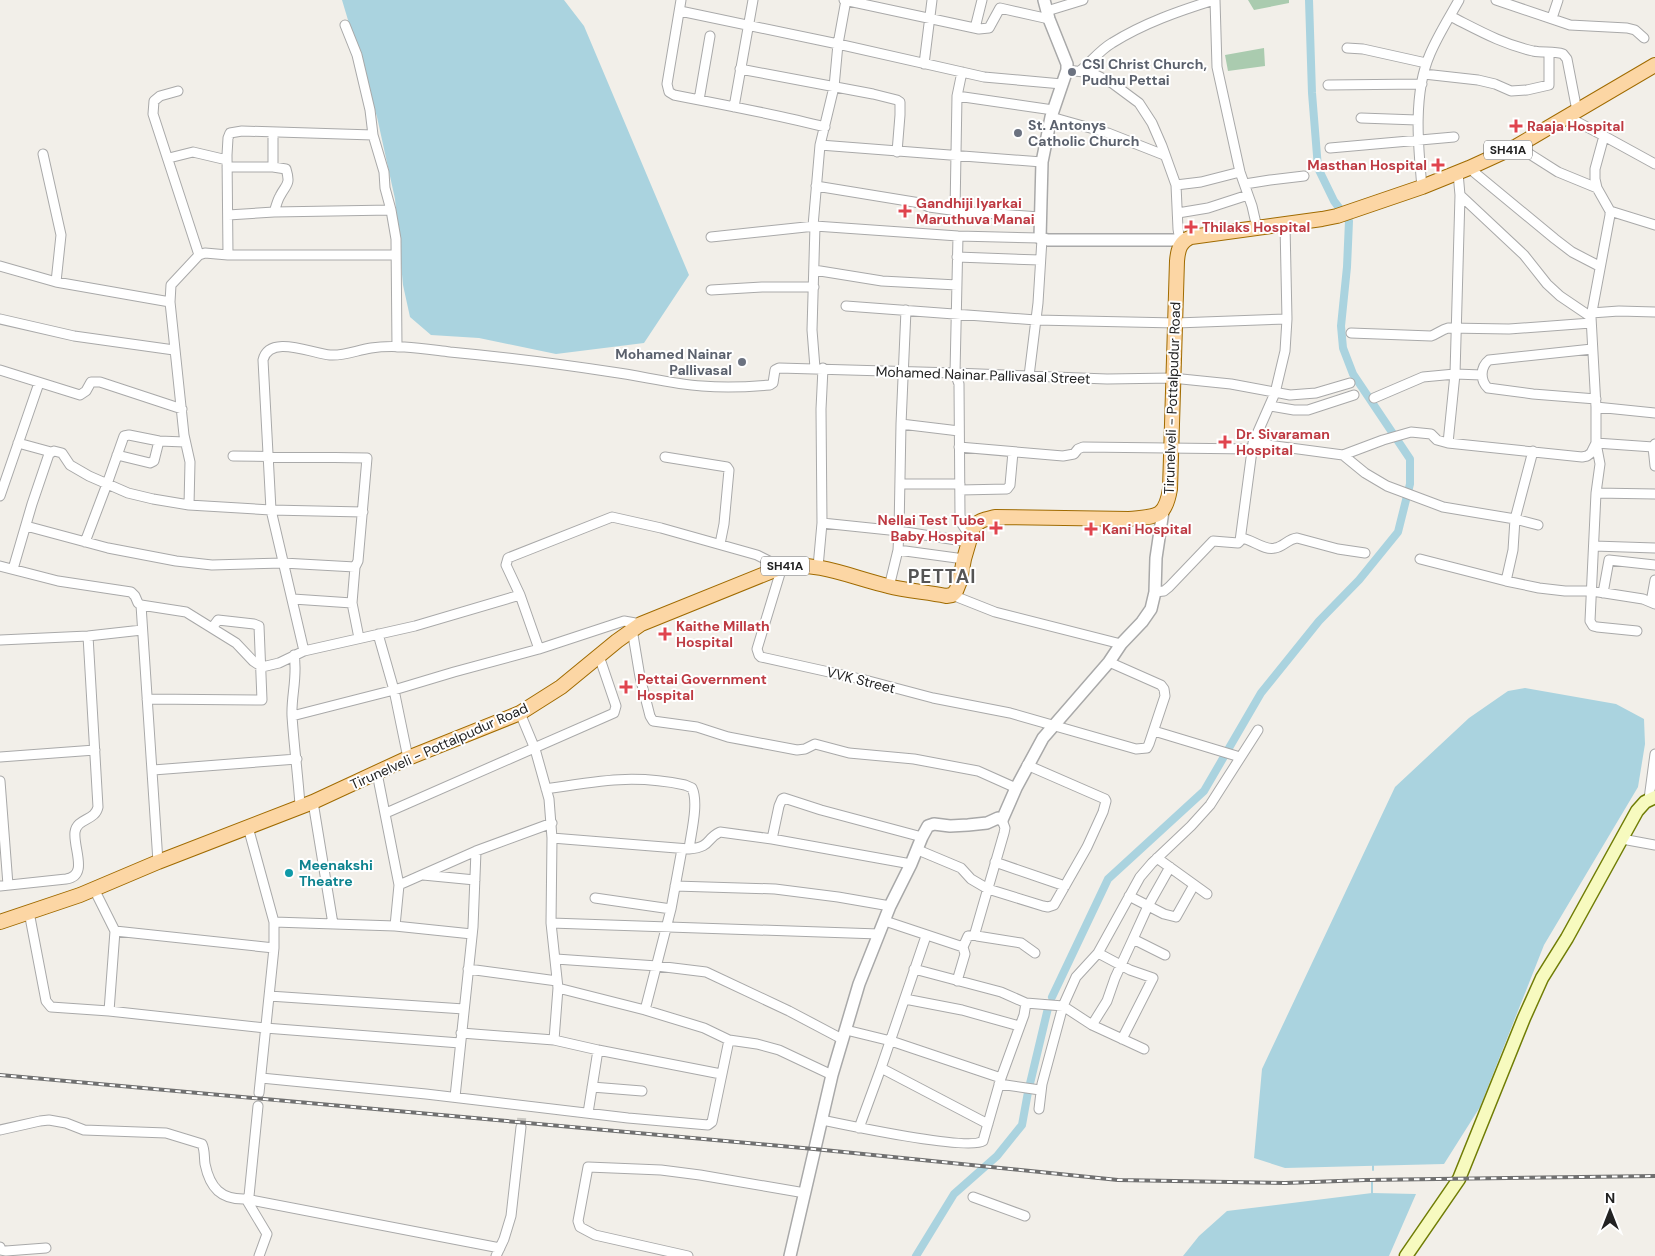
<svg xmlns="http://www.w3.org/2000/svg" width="1655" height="1256" font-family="'DM Sans',sans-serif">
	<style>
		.cemetery { fill: #aacbaf }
		.water { fill: #aad3df }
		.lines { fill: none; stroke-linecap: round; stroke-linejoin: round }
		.stream { stroke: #aad3df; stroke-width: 2 }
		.canal { stroke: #aad3df; stroke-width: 8 }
		.minor-tunnel { stroke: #c8c6c1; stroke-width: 9; stroke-dasharray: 9 4.5; stroke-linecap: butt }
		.minor-casing { stroke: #a9a9a9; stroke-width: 11 }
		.tertiary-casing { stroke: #a9a9a9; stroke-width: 14 }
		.secondary-casing { stroke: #707d05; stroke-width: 15 }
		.primary-casing { stroke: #a06b00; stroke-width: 16 }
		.minor { stroke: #fff; stroke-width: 9 }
		.tertiary { stroke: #fff; stroke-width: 11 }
		.secondary { stroke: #f7fabf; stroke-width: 12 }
		.primary { stroke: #fcd6a4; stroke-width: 14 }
		.rail-casing { stroke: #707070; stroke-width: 4 }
		.rail { stroke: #fff; stroke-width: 2; stroke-dasharray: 5.5; stroke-linecap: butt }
		.worship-dot { fill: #6b7280; stroke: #fff; stroke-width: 2 }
		.health-dot { fill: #e0444e; stroke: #fff; stroke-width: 2 }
		.culture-dot { fill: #0f9aa8; stroke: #fff; stroke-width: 2 }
		.labels { text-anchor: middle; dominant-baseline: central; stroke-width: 4; stroke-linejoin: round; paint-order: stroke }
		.shield { fill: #fff; stroke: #646464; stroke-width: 1 }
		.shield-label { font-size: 12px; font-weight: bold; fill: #222 }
		.worship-label { font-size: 14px; font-weight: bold; fill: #5b616d; stroke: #fff; text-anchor: start }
		.health-label { font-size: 14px; font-weight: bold; fill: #be3a42; stroke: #fff; text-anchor: start }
		.street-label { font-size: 14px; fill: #222; stroke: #fff }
		.culture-label { font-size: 14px; font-weight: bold; fill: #0d838f; stroke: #fff; text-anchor: start }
		.district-label { font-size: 19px; font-weight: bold; letter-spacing: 1px; fill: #555; stroke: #fff }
	</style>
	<rect width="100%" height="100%" fill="#f2efe9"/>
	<path class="cemetery" d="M1248 0H1289V3L1254 10Z
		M1264 48 1265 66 1228 71 1225 55Z"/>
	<path class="water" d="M342 0H564L584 26 689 275 644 343 556 354 479 338 431 335 410 317 403 285 395 199 377 117Z
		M1525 688 1616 704 1644 719 1645 744 1638 787 1544 945 1480 1107 1444 1164 1285 1168 1254 1158 1262 1069 1395 787 1469 718 1508 691Z
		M1372 1193 1416 1194 1389 1256H1183L1199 1236 1227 1211Z"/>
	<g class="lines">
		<path class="stream" d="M1373 1166V1170
			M1372 1193V1181"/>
		<path class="canal" d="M1052 997 1108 879 1204 791 1261 693 1319 621 1359 580 1398 532 1410 484V459L1353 374 1343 348 1341 326 1347 267 1349 221 1334 201 1318 168 1312 93 1309 0
			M916 1256 954 1194 997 1156 1022 1125 1028 1092 1048 1008"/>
		<path class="minor-tunnel" d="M521 1127 522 1114"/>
		<defs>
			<path id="minor" d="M681 0 667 84 669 92 674 95C724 105 775 114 825 127
				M844 0 979 29 989 28 1000 8 1049 19
				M1215 0 1217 67 1240 172 1252 206 1257 228
				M1496 0 1570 25 1627 28 1635 30 1644 38
				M680 11 838 44 984 77 1062 84
				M1047 11 1083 0
				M1450 16C1478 30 1502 44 1533 51 1543 53 1554 51 1563 54L1567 59 1577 111
				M1552 18 1558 0
				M975 28 982 0
				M1347 48 1363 49 1426 63
				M924 64 932 0
				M740 69 873 94 897 100 900 102V115L897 152
				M1067 70 1092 73 1112 83 1139 103 1152 123 1162 146 1176 185 1178 229 1179 235 1184 240
				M1080 71C1091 62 1100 50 1112 43 1144 23 1179 11 1214 0
				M1424 74 1478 80 1495 84 1511 91 1527 90 1549 85V53
				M1328 85 1422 84
				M178 91 160 96 154 101 153 114 199 255
				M957 96 1053 110
				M699 100 710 36
				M734 107 753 0
				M1051 117 1108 133 1164 155
				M1361 118 1417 120
				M273 132V167L286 169C291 185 286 184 280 196 277 201 276 207 274 212
				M1604 136 1655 164
				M820 145 1042 162
				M1517 146 1558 172 1597 188
				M1330 148 1454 137
				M43 154 61 235 56 282
				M169 158 193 152 227 160
				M227 167H273
				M1469 168 1555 239 1572 252 1599 266
				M1245 184 1270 180 1304 176
				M1176 185 1201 182 1240 172
				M816 186 920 203 929 207 958 211 1040 217
				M1422 187C1418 146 1413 93 1430 54 1438 35 1449 18 1459 0
				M1460 195 1524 255 1547 284 1560 296 1591 317
				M391 210 396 239 397 347
				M955 211 957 96 962 72
				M1610 211 1655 225
				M1178 213 1208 208 1248 195
				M228 215 274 212 391 210 385 188 384 172 373 135 370 110 357 55 345 25
				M813 226 820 145 834 87 838 44 846 0
				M815 226 812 330 815 368
				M958 236 955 373 959 384 960 515 962 524 970 536
				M711 237 815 226 958 236 1040 238
				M228 255 227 155 228 138 230 133 242 131 373 135
				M957 257 1040 260
				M0 266 56 282 170 302
				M814 270 882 281 957 285
				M711 290 762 287H814
				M846 306 1036 320 1176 323 1287 319
				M1591 313 1619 311 1655 312
				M0 319 74 336 174 350
				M1351 333 1431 336C1437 334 1441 330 1448 328L1509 329 1591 323
				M1592 349 1489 360C1480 367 1480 381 1488 388L1533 394 1596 399
				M0 370 80 395 86 391 91 382H100L182 409
				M1029 376 1038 303 1042 239
				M1374 398 1423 377 1455 374 1482 375
				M1270 406 1294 410H1308L1354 395
				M1596 407 1655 413
				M901 424 959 431
				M18 443 51 452
				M1253 443 1343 455 1383 440 1411 432 1431 434 1437 440 1448 443 1582 457 1587 456 1591 453 1596 443V407L1591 317 1610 215V211L1597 188 1595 179V169L1604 136 1566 116
				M1448 443 1455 374 1460 195 1458 173
				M1655 444 1653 447 1655 466
				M959 447 1063 456 1074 454 1078 449 1083 447 1252 449
				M117 455 150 463 154 461 159 441
				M1343 455 1365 473 1387 486 1443 507 1515 519 1538 525
				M665 457 727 467 729 470 724 524 720 544
				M901 484H960
				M960 490 1007 489 1010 485 1013 452
				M1596 493 1655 494
				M0 496 39 383
				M189 505 190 462 184 435 170 302 171 285 199 255 205 253 228 255H395
				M822 523 899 531 969 542
				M26 526 108 548 176 561 212 565 283 563 355 567 358 561 367 458 233 456
				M1241 538C1252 539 1264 551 1275 548 1283 547 1288 539 1297 538L1338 549 1365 553
				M85 542 107 484 124 436 129 435 159 441 185 442
				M1594 546 1655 548
				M898 550 964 559
				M1420 559 1506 581 1539 588 1565 591H1592L1643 599 1655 604
				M0 566 58 581 131 592 135 596 138 603 141 605 186 612 236 643 253 661 262 667 279 663 304 651 271 510 263 360C269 334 311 353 330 355 345 356 357 350 371 348 396 344 425 349 450 352 504 357 559 364 612 372 642 376 672 384 702 386 725 388 748 387 770 385L773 383 775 370 779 368 955 373 1107 379 1172 378 1231 384 1290 395 1316 393 1350 383
				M355 567 352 603 359 638
				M782 567 757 649 759 655 761 657 865 680 933 698 1010 713 1136 749 1147 748 1149 744 1165 696 1164 689 1161 685 1109 662
				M818 567 822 523 821 409 823 368
				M13 569 32 504 49 454 54 451 62 453 70 465 89 476 128 493 153 499 189 505 271 510 363 512
				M1506 581 1513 550 1515 519 1533 451
				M889 587 898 550 899 531 901 424 906 310
				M1155 592 1164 591 1169 587 1213 541 1238 543 1240 541 1253 443 1275 393 1285 351 1287 319 1285 225
				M1603 593 1609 560 1655 565
				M520 595 506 565 508 558 612 517 661 528 757 555 769 561 775 570
				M952 595 995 612 1121 644
				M293 599 352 603
				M1651 602 1655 580
				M141 605 158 862
				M632 629 640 677 650 716 653 721 697 727 728 737 797 750 805 749 815 744 849 753 914 759 978 771 1016 788
				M1637 631 1597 627 1593 626 1590 621 1596 493 1600 464 1596 443 1653 447
				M378 634 394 690 408 758
				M0 640 88 636 142 630
				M304 651 415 626 520 595 539 649
				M294 655C298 675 291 696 292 716 294 746 298 776 300 805
				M147 699 262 700 259 626 254 624 218 620 212 628
				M520 713 535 749 549 799 552 838 551 923 558 988 645 1010 704 1028 729 1040 757 1044 779 1050 832 1075
				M292 716 394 690 454 672 539 649 624 621 641 624
				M1154 731 1240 757
				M0 757 95 750
				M153 770 297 759
				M377 773 399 885 395 926
				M0 781 8 885
				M546 789C597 781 633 774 685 785L692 788C699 803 691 833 689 849
				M1649 799 1655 754
				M313 802 333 924
				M386 813 614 713 616 706 599 656
				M1002 820 1005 828 1004 833 975 933 977 936 1021 943 1035 953
				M248 827 274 922V948L259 1093
				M552 838 689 849C712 847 705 839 720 832L772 839 911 864
				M772 839 779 806 782 799 784 798 821 810 922 837
				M1622 839 1655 845
				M918 850 961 868 971 879 988 889 1043 906 1048 907 1054 905 1087 847 1103 812 1106 801 1105 799 1027 765
				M1157 858 1207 894
				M995 862 1065 886
				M423 875 475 880
				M399 885 476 851 552 823
				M0 886 66 879C89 876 73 848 75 832 77 818 95 821 98 807L88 636
				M675 886 775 889 838 897 890 906
				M94 889 115 931 109 1011
				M1129 896 1164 914 1176 917 1194 885
				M595 898 671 909
				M29 912 46 1001 51 1007 109 1011 265 1028 460 1043
				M885 921 963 947 965 954 957 981
				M274 922 395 926 472 934
				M551 923 879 934
				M115 931 274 948
				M926 936 881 1068 988 1124
				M1133 939 1165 955
				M963 947 968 936 976 935
				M1098 953 1130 970 1153 978 1122 1039
				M556 959 657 966 706 972 789 1011 842 1039
				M468 969 557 981
				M269 996 464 1009
				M905 999 962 1010 1019 1026
				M1026 1003 1063 1006 1092 1025 1144 1049
				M645 1010 671 909 682 849
				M1092 1025 1107 1001 1115 978 1133 939 1148 906 1170 867
				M846 1030 891 1041 1001 1078
				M461 1033 554 1040 598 1050 721 1074
				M554 1040 558 988
				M261 1078 426 1094 628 1118 708 1125 712 1122 729 1040
				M999 1084 1040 1090
				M592 1087 642 1091
				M455 1097 473 927 476 851
				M1039 1109 1042 1084 1063 1006 1076 977 1098 953 1140 877 1152 863 1191 826 1210 805 1258 730
				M588 1113 598 1050
				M822 1120C846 1125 968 1151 983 1141L1001 1078 1024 1015 1026 1003 1001 992 914 969
				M859 1128 881 1068
				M0 1130 40 1121 49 1120 66 1123 84 1130 166 1133 202 1144C205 1150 204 1157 205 1164 210 1188 221 1200 246 1199L500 1248
				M973 1197 1025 1216
				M246 1199 249 1196 258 1106
				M246 1199 267 1234 259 1256
				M0 1247 1 1250 6 1251 46 1248
				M496 1256 504 1239 511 1216 521 1127
				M688 1256 595 1235 580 1227 578 1221 588 1167 661 1170 700 1175 805 1193"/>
			<path id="tertiary" d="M1044 0 1049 19 1067 64V70L1051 117 1042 162 1040 238 1048 240H1177L1182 242
				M790 1256 832 1075 859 984 890 906 911 864 922 837 928 826 934 824 950 826 968 825 987 823 998 818 1002 820 1016 788 1043 738 1109 662 1121 644 1142 622 1151 609 1155 592 1156 558 1163 511"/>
			<path id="secondary" d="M1406 1256 1459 1179 1524 1018 1542 978 1567 938 1637 811 1645 802 1655 797"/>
			<path id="primary" d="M0 922 80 895 158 862 313 802 408 758 520 713 561 687 617 641 641 624 782 567C818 561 853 578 888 586 907 591 927 592 946 596L952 595 956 591 960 581 964 559 973 528C978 520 987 519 995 517L1129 519C1156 516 1165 519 1170 489L1177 261C1178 249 1180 242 1191 237L1322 219 1337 216 1422 187 1469 168 1517 146 1655 65"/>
		</defs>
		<use href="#minor" class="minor-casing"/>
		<use href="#tertiary" class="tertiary-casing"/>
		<use href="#secondary" class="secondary-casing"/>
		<use href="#primary" class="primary-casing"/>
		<use href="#minor" class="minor"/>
		<use href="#tertiary" class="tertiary"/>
		<use href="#secondary" class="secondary"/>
		<use href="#primary" class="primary"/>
		<defs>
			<path id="rail" d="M0 1075 814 1149 1118 1180 1285 1183 1366 1180 1655 1176"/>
		</defs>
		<use href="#rail" class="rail-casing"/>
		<use href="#rail" class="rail"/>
	</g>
	<g class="worship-dot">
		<circle cx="1072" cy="72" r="5"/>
		<circle cx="1018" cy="133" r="5"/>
		<circle cx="742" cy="362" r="5"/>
	</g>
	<g class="health-dot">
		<path d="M1513.5 118.5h5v5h5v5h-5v5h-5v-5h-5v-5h5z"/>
		<path d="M1435.5 157.5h5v5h5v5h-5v5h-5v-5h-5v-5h5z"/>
		<path d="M902.5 203.5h5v5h5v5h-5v5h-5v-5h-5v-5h5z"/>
		<path d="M1188.5 219.5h5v5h5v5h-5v5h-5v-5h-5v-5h5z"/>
		<path d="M1222.5 434.5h5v5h5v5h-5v5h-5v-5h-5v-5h5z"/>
		<path d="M993.5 520.5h5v5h5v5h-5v5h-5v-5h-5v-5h5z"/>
		<path d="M1088.5 521.5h5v5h5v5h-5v5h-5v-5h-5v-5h5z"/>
		<path d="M662.5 626.5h5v5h5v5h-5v5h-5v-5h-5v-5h5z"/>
		<path d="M623.5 679.5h5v5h5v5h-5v5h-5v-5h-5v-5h5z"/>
	</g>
	<circle class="culture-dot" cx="289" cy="873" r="5"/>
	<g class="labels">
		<g class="shield">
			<rect x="1484" y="140.5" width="48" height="19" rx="4"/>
			<rect x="761" y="556.5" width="48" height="19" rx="4"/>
		</g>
		<g class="shield-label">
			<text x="1508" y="150">SH41A</text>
			<text x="785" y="566">SH41A</text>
		</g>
		<g class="worship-label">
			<text x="1082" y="64">CSI Christ Church,<tspan x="1082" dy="16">Pudhu Pettai</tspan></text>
			<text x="1028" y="125">St. Antonys<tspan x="1028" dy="16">Catholic Church</tspan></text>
			<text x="732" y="354" text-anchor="end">Mohamed Nainar<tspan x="732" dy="16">Pallivasal</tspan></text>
		</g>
		<g class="health-label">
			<text x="1527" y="126">Raaja Hospital</text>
			<text x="1427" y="165" text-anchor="end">Masthan Hospital</text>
			<text x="916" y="203">Gandhiji Iyarkai<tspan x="916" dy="16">Maruthuva Manai</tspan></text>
			<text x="1202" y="227">Thilaks Hospital</text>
			<text x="1236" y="434">Dr. Sivaraman<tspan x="1236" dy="16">Hospital</tspan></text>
			<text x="985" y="520" text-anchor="end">Nellai Test Tube<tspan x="985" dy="16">Baby Hospital</tspan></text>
			<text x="1102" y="529">Kani Hospital</text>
			<text x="676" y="626">Kaithe Millath<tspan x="676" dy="16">Hospital</tspan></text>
			<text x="637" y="679">Pettai Government<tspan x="637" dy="16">Hospital</tspan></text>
		</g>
		<g class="street-label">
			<text transform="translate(983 375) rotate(2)">Mohamed Nainar Pallivasal Street</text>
			<text transform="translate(1172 398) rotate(-88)">Tirunelveli - Pottalpudur Road</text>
			<text transform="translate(861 680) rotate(14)">VVK Street</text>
			<text transform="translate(439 746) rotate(-24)">Tirunelveli - Pottalpudur Road</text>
		</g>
		<g class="culture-label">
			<text x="299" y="865">Meenakshi<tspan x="299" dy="16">Theatre</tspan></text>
		</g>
		<g class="district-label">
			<text x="942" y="576">PETTAI</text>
		</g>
	</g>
	<g transform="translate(1610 1211)" stroke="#ffffff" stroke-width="4" paint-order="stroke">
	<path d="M0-4L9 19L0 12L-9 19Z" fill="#222222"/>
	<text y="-8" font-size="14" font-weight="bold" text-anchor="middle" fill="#222222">N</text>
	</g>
</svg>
